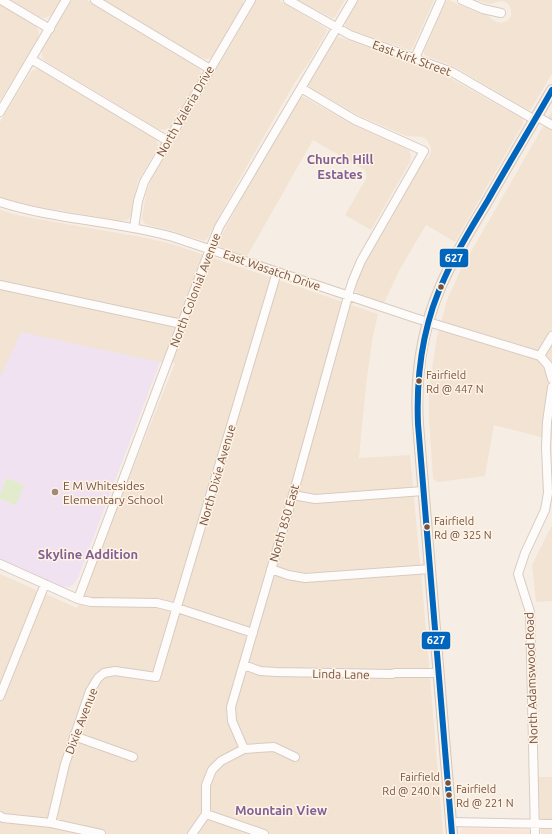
<svg xmlns="http://www.w3.org/2000/svg" width="552" height="834" font-family="Ubuntu,sans-serif">
	<style>
		.residential { fill: #f3e3d3 }
		.commercial { fill: #fbe3d8 }
		.education { fill: #f0e2f0 }
		.green { fill: #e2eccd }
		.lines { fill: none; stroke-linecap: round; stroke-linejoin: round }
		.minor-casing { stroke: #d7cbc2; stroke-width: 10 }
		.major-casing { stroke: #d5c9c2; stroke-width: 12 }
		.minor { stroke: #fefcfb; stroke-width: 8 }
		.major { stroke: #f2ebe1; stroke-width: 10 }
		.bus-1-casing { stroke: #fff3e4; stroke-width: 9 }
		.bus-1 { stroke: #0065bd; stroke-width: 6 }
		.bus-dot { fill: #745244; stroke: #fff3e4; stroke-width: 1.5 }
		.poi-dot { fill: #a2897c; stroke: #fff3e4; stroke-width: 1.5 }
		.labels { text-anchor: middle; dominant-baseline: central; stroke-width: 3; stroke-linejoin: round; paint-order: stroke }
		.bus-label { font-size: 11px; fill: #745244; stroke: #fff3e4; text-anchor: start }
		.street-label { font-size: 12px; fill: #745244; stroke: #fff3e4 }
		.poi-label { font-size: 12px; fill: #745244; stroke: #fff3e4; text-anchor: start }
		.neighbourhood-label { font-size: 13px; font-weight: bold; fill: #815f98; stroke: #fff3e4 }
		.line-badge { stroke: #fff3e4; stroke-width: 1.5 }
		.badge-label { font-size: 11px; text-anchor: middle; font-weight: bold; fill: #fff }
	</style>
	<rect width="100%" height="100%" fill="#f6eee4"/>
	<path class="residential" d="M11 0H61L52 15 45 18 40 17Z
		M72 0H87L196 65 200 68 201 74 200 77 172 124 169 128 163 130 158 129 45 61 43 59 42 55V50Z
		M103 0H243V3L242 6 213 55 211 58 206 59 199 57Z
		M257 0H279L325 28 327 30 326 33 309 62 294 84 239 180 207 239 204 241 201 240 169 230 147 225 143 222 142 218 146 194 151 180Z
		M298 0H345L335 17 332 18Z
		M358 0H434L413 47 411 50H409L355 31 346 27 345 23Z
		M449 0 474 11 487 15 494 21 501 23 507 21 511 16V9L508 4 505 2 501 1 490 4 476 0H552V74L531 109 529 110 527 109 455 67 424 55V51L445 3 446 1Z
		M0 4 36 26 39 32 38 39 0 101Z
		M337 37H339L445 75 521 118 523 120V124L455 242 426 225 399 271 384 303 358 294 355 290V287L363 267 374 248 421 165 429 157 431 151V147L427 140 422 137 406 136 369 120 356 114 309 87V84L310 81Z
		M37 69 41 70 156 139 158 145 157 149 138 181 136 189 131 216 128 220 122 221 39 207 12 201 0 197V122L30 73 33 70Z
		M300 97H303L306 98 350 123 405 148 409 150 411 155 410 162 371 230 345 215 367 177 365 170 313 140 247 256 222 248 219 245V242L223 233 249 184 298 99Z
		M552 111V440L494 425 485 476 438 482 433 479 429 418V388L437 337 447 300 461 269Z
		M0 210 21 216 147 238 172 244 378 314 372 341 366 385 359 458 410 455 424 606 443 834H0V574L77 608 175 363 160 362 0 377Z
		M552 525V601L536 602 532 565Z
		M538 777H552V834H541Z"/>
	<path class="commercial" d="M462 828H465L528 830 530 831 531 834H460V831Z"/>
	<path class="education" d="M21 332 160 362 78 578 74 584 69 587H62L0 559V377Z"/>
	<path class="green" d="M7 478 24 485 16 505 0 499V495Z"/>
	<g class="lines">
		<defs>
			<path id="minor" d="M1 0 50 29
				M95 0 210 69
				M288 0 350 35 452 72 535 120
				M462 0 483 9 501 13
				M415 58 441 0
				M31 59 168 141
				M0 112 66 0
				M536 116 552 125
				M0 202C56 220 116 221 173 237L415 318 540 356
				M134 228 138 201 144 182 168 141 251 0
				M0 285 182 324
				M540 356 548 365 552 379
				M540 356 552 336
				M293 495 315 499 423 491
				M0 564 78 599 91 602 157 603 177 608 253 633
				M271 569 288 575 305 578 430 569
				M78 599 210 249 219 227 353 0
				M244 665 260 671 276 672 392 674 395 673H438
				M0 696 45 584
				M74 736 133 757
				M244 749 232 721 231 707 293 495 350 289 353 280 361 261 424 151 355 120 301 88
				M206 814 264 834
				M0 816 3 818 51 823 101 834
				M450 822 552 824
				M51 823 65 764 90 691 98 678 104 673 115 671 156 677 277 272
				M192 834 206 814V785L212 770 221 761 244 749 274 747 295 757
				M535 834 530 612 518 574 525 553 545 510 548 493 546 448 547 422 552 387"/>
			<path id="major" d="M452 834 418 424C415 378 422 330 440 288 453 257 471 229 488 200 509 163 531 126 552 90"/>
		</defs>
		<use href="#minor" class="minor-casing"/>
		<use href="#major" class="major-casing"/>
		<use href="#minor" class="minor"/>
		<use href="#major" class="major"/>
		<defs>
			<path id="bus-1" d="M452 834 418 424C416 373 423 323 445 277 457 250 473 225 488 200 509 163 531 127 552 90"/>
		</defs>
		<use href="#bus-1" class="bus-1-casing"/>
		<use href="#bus-1" class="bus-1"/>
	</g>
	<g class="bus-dot">
		<circle cx="441" cy="287" r="3.5"/>
		<circle cx="419" cy="381" r="3.5"/>
		<circle cx="427" cy="527" r="3.5"/>
		<circle cx="448" cy="783" r="3.5"/>
		<circle cx="449" cy="795" r="3.5"/>
	</g>
	<circle class="poi-dot" cx="55" cy="492" r="4"/>
	<g class="labels">
		<g class="bus-label">
			<text x="426" y="375">Fairfield<tspan x="426" dy="14">Rd @ 447 N</tspan></text>
			<text x="434" y="521">Fairfield<tspan x="434" dy="14">Rd @ 325 N</tspan></text>
			<text x="440" y="777" text-anchor="end">Fairfield<tspan x="440" dy="14">Rd @ 240 N</tspan></text>
			<text x="456" y="789">Fairfield<tspan x="456" dy="14">Rd @ 221 N</tspan></text>
		</g>
		<g class="street-label">
			<text transform="translate(412 58) rotate(20)">East Kirk Street</text>
			<text transform="translate(185 111) rotate(-60)">North Valeria Drive</text>
			<text transform="translate(272 270) rotate(19)">East Wasatch Drive</text>
			<text transform="translate(195 290) rotate(-69)">North Colonial Avenue</text>
			<text transform="translate(217 475) rotate(-74)">North Dixie Avenue</text>
			<text transform="translate(284 523) rotate(-74)">North 850 East</text>
			<text transform="translate(341 674) rotate(1)">Linda Lane</text>
			<text transform="translate(531 678) rotate(-92)">North Adamswood Road</text>
			<text transform="translate(81 721) rotate(-69)">Dixie Avenue</text>
		</g>
		<g class="poi-label">
			<text x="63" y="485">E M Whitesides<tspan x="63" dy="14">Elementary School</tspan></text>
		</g>
		<g class="neighbourhood-label">
			<text x="340" y="159">Church Hill<tspan x="340" dy="15">Estates</tspan></text>
			<text x="88" y="554">Skyline Addition</text>
			<text x="281" y="810">Mountain View</text>
		</g>
	</g>
	<g class="line-badge">
		<rect x="439" y="248" width="30" height="20" rx="4" fill="#0065bd"/>
		<rect x="421" y="631" width="30" height="19" rx="4" fill="#0065bd"/>
	</g>
	<g class="badge-label">
		<text x="454" y="262">627</text>
		<text x="436" y="644">627</text>
	</g>
</svg>
